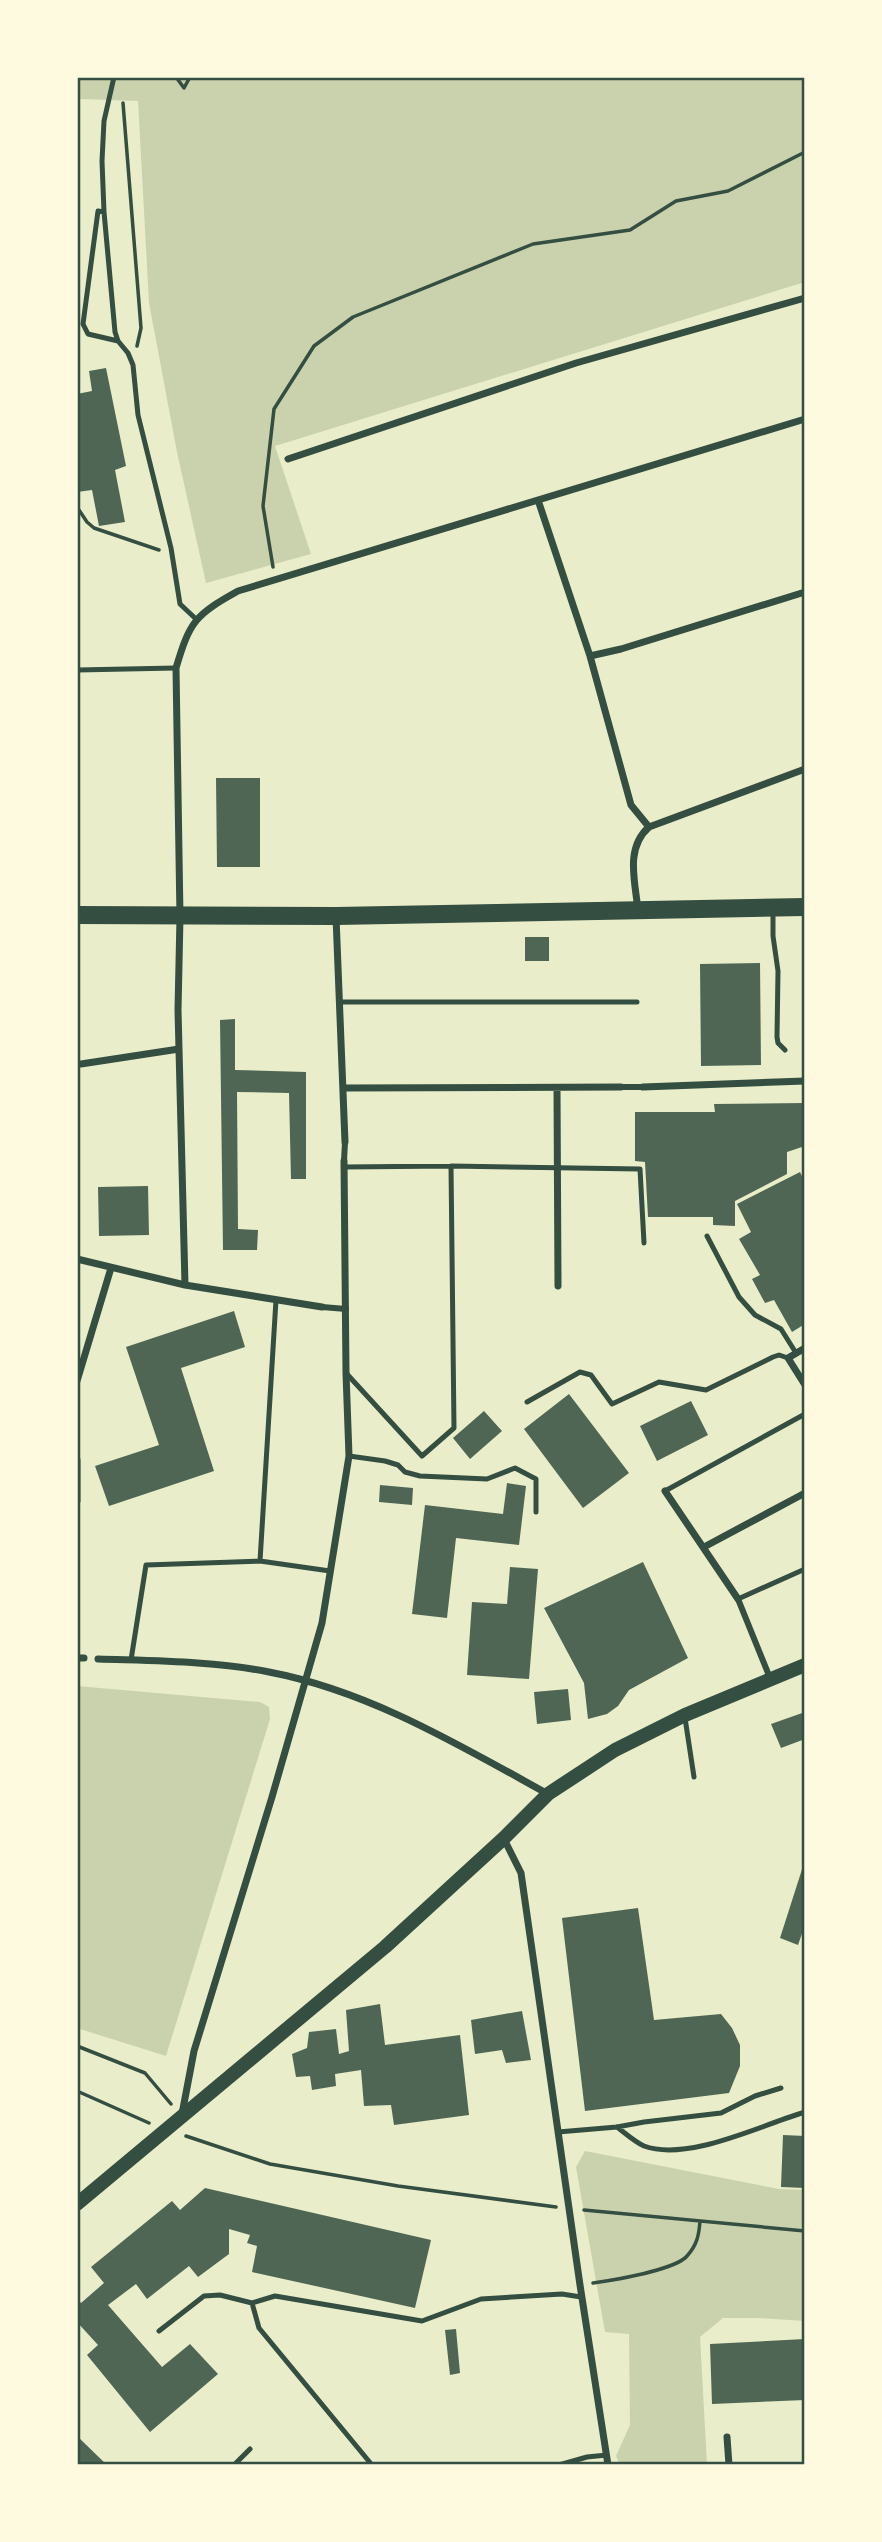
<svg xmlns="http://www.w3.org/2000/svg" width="882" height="2542" font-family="'Sofia Sans Condensed',sans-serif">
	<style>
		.green { fill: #cad2ad }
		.building { fill: #4f6655 }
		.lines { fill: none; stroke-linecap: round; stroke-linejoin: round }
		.path { stroke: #344e41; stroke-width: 3.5 }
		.service { stroke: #344e41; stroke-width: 5 }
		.pedestrian { stroke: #344e41; stroke-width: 6 }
		.minor { stroke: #344e41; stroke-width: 7 }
		.secondary { stroke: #344e41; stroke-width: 14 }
		.primary { stroke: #344e41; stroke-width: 18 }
		.neatline { fill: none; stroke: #344e41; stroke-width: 2.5 }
	</style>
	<rect width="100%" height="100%" fill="#e9edc9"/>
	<path class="green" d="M77 77H805V282L275 446 311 554 206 583 177 452 149 303 138 101 79 99Z
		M77 1686 260 1702 269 1707 270 1719 166 2056 77 2028Z
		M585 2151 779 2189 805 2190V2321L759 2318H723L700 2337 707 2465H620L616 2456 630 2425 629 2334 605 2332 576 2167Z"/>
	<path class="building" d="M106 368 126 466 115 470 125 522 99 526 92 490 77 492V394L92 391 89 371Z
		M216 778H260V867H217Z
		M525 937H549V961H525Z
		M760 963 761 1065 701 1066 700 964Z
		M235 1019V1070L306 1072V1179H291L289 1093 237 1092 238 1229 258 1230 257 1250H223L220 1020Z
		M805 1103V1146L787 1152V1174L735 1201V1226L713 1225V1217H648L645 1162 635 1161V1112H715L714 1104Z
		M800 1172 802 1176 805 1174V1324L792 1332 774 1300 765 1303 752 1279 760 1275 739 1239 751 1232 737 1204Z
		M148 1186 149 1235 99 1236 98 1187Z
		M234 1311 245 1347 181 1368 214 1471 109 1506 95 1466 159 1445 126 1347Z
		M569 1394 629 1473 583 1508 524 1429Z
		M691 1401 708 1435 657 1461 640 1426Z
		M484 1411 502 1431 470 1459 453 1438Z
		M507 1483 526 1486 519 1545 456 1538 447 1618 412 1614 425 1505 503 1514Z
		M380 1485 413 1488 412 1505 379 1502Z
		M643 1562 688 1658 629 1690 618 1706 607 1714 588 1719 584 1683 544 1608Z
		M510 1567 538 1569 529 1679 467 1675 472 1602 507 1604Z
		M568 1689 571 1720 537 1724 534 1692Z
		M805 1712V1739L781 1748 771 1724Z
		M805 1860V1925L798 1945 780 1938Z
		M638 1908 654 2020 721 2014 732 2028 740 2045V2066L729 2093 585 2111 562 1918Z
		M380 2004 385 2045 460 2035 469 2115 394 2125 391 2105 364 2106 361 2070 335 2074 336 2086 312 2090 310 2076 296 2077 292 2054 307 2048 309 2032 336 2029 339 2054 349 2051 346 2010Z
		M522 2011 531 2060 506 2063 502 2050 475 2054 471 2020Z
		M783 2135 805 2136V2188L781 2187Z
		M205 2188 431 2240 415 2308 252 2272 257 2246 247 2243 250 2235 229 2229V2254L198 2277 189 2266 147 2299 136 2284 108 2305 162 2367 190 2344 218 2374 150 2432 87 2355 98 2345 77 2322V2299L81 2303 104 2283 91 2267 172 2201 180 2210Z
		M456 2329 460 2373 450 2375 445 2330Z
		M805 2339V2400L712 2404 710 2344Z
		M77 2436 107 2465H77Z"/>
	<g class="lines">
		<path class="path" d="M176 77 184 88 190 77
			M123 103 141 328 137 346
			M77 507 87 522 94 528 159 550
			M273 567 263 506 274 409 314 346 353 317 533 244 630 230 676 201 728 191 805 152
			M77 2046 145 2073 171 2104
			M77 2091 149 2123
			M186 2136 270 2164 398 2186 556 2207
			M584 2210 805 2231
			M593 2283C613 2280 675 2270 687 2256 697 2245 699 2235 700 2221"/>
		<path class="service" d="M104 212 102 161 104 121 114 77
			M118 341 88 334 83 324 98 211 104 212 115 332 118 341 128 353 133 365 138 415 171 548 180 604 196 619
			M77 670 176 668
			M773 911V936L778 971 777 1037 778 1043 785 1050
			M339 1002H637
			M344 1167 451 1166 640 1169 644 1243
			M707 1236 739 1297 755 1315 781 1329 796 1353
			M346 1373 422 1456 454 1428 451 1166
			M527 1402 580 1372 591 1375 612 1404 659 1382 706 1390 773 1357 779 1355 788 1358
			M349 1456 385 1461 398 1465 405 1472 420 1476 487 1479 515 1468 536 1479V1512
			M665 1491 805 1414
			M260 1561 276 1300
			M738 1599 805 1569
			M131 1660 146 1565 260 1561 330 1571
			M685 1718 694 1777
			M617 2127C625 2133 635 2142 644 2146 688 2162 761 2125 805 2112
			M558 2132 617 2127 644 2122 721 2113 755 2096 781 2088
			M252 2303 259 2328 372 2465
			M159 2331 204 2296 220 2295 252 2303 275 2296 422 2321 481 2299 562 2294 581 2297
			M234 2465 250 2449
			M559 2465 587 2457 607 2455"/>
		<path class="pedestrian" d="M621 1087H643
			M344 1161 345 1142
			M322 1307 346 1309
			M738 1599 770 1678"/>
		<path class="minor" d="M288 459 576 363 805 298
			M538 500 590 656 631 805 649 827
			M590 656 621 649 805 592
			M638 910C635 881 625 848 649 827L805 769
			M336 917 345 1142
			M81 1064 179 1049
			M643 1087 805 1081
			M343 1088 621 1087
			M557 1088 558 1286
			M77 1259 185 1285 322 1307
			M185 1285 178 1010 180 917 176 668C190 621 195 615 238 591L805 419
			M805 1348 788 1358 805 1385
			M77 1381 111 1268
			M77 1460V1501
			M665 1491 738 1599
			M704 1547 805 1493
			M77 1658H84
			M98 1659C155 1661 214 1661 269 1672 369 1691 459 1745 548 1794
			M504 1839 521 1873 580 2285 608 2465
			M182 2114 194 2051 272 1797 322 1623 349 1456 346 1373 344 1161
			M727 2437 729 2465"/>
		<path class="secondary" d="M77 2204 385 1947 504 1838 548 1794 615 1750 685 1715 805 1665"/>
		<path class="primary" d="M77 915 336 916 805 907"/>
	</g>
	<rect width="882" height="2542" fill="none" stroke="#fefae0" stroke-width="158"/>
	<rect x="79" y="79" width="724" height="2384" class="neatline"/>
</svg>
